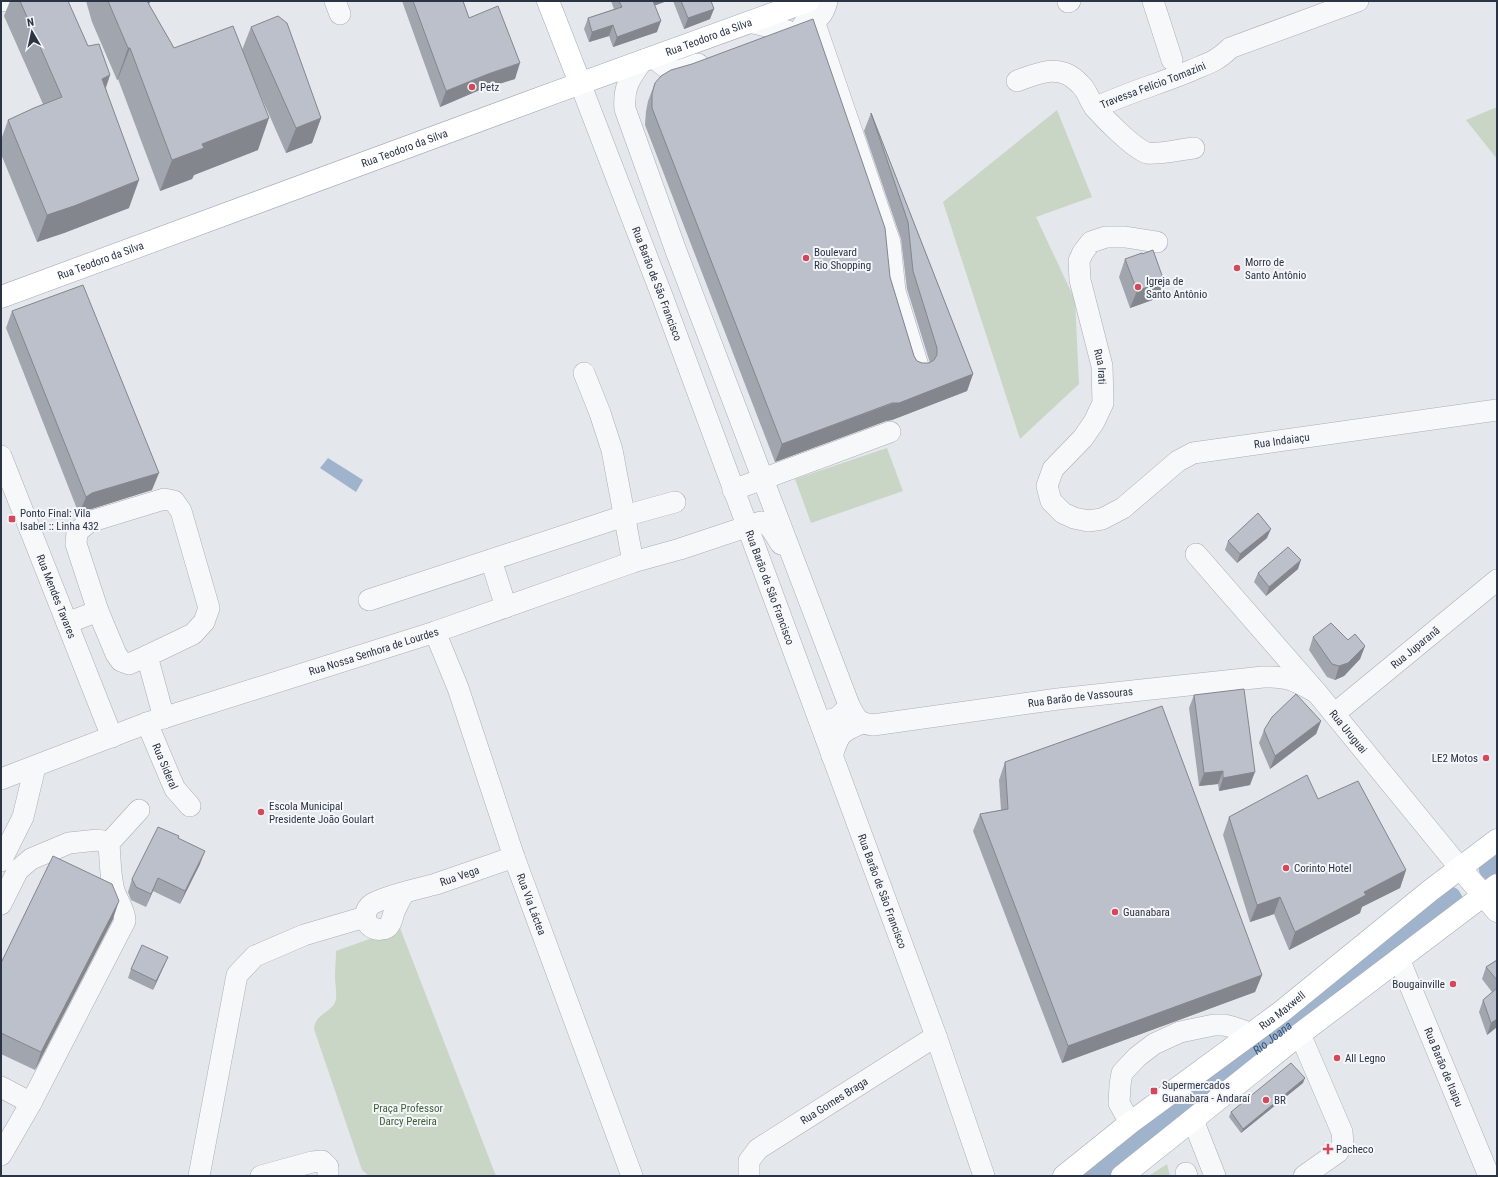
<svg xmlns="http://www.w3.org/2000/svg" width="1498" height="1177" font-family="'Roboto Condensed',sans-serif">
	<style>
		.green { fill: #c9d6c5 }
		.water { fill: #9fb4cc }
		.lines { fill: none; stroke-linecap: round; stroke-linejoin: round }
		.river { stroke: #9fb4cc; stroke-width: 27 }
		.minor-casing { stroke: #a9aeb7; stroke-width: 22 }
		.major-casing { stroke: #a3abb8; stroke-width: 23 }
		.minor { stroke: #f7f8fa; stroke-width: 21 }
		.major { stroke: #fff; stroke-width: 22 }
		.wall { fill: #a1a5ae }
		.shaded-wall { fill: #83868d }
		.building { fill: #bbc0ca; stroke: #83868d }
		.poi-dot { fill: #d1495b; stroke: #f4f6f9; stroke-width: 1.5 }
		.labels { text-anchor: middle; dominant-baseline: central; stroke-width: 4; stroke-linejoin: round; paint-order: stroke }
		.street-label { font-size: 11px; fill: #2b3445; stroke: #f4f6f9 }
		.poi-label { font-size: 11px; fill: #2b3445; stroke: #f4f6f9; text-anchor: start }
		.park-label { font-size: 11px; fill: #3f6138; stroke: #f4f6f9 }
		.water-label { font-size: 12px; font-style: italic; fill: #34527a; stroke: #f4f6f9 }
	</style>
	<rect width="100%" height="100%" fill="#e4e7ec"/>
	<path class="green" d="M1497 107V159L1466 120Z
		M1057 110 1092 197 1036 217 1075 300 1079 384 1020 439 943 202Z
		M887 448 903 491 811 523 795 479Z
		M400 928 496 1176H369L362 1170 314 1029C315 1013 334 1012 336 999 337 992 335 984 335 977 335 968 336 959 336 951Z
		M1167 1164 1170 1176H1149Z"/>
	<path class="water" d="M328 458 363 480 356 492 320 468Z"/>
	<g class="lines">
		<g class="river">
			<path d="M1492 867 1497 863"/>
			<path id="s1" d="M1096 1176 1449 900"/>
		</g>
		<defs>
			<g id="minor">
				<path d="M1 1H2"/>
				<path d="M335 1 340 14"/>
				<path d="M1153 1 1172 60"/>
				<path d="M1068 2 1070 1"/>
				<path d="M814 21 890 243 895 291 919 369"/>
				<path d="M749 22 788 31"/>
				<path d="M803 25C818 20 823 17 827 1"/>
				<path d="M653 57C674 75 673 73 698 64"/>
				<path id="s2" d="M643 60C630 78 623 87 625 109L676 251 849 705C856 718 857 723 873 725L1058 699 1263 677C1289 676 1296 681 1317 693"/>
				<path id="s3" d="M1017 81C1040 72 1061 63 1080 84 1087 90 1089 100 1095 108 1126 93 1159 84 1190 71 1206 64 1218 61 1230 48L1358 1"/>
				<path id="s4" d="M580 83 664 301 936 1036 984 1176"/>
				<path d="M1095 108C1105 119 1133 148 1147 153 1156 155 1183 149 1194 148"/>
				<path id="s5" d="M1157 242 1125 237H1106L1091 242 1083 252 1079 261 1080 280 1102 366 1103 403 1094 422 1083 438 1053 469 1047 486 1051 501 1063 513 1074 518 1088 521 1102 519 1123 508 1178 461 1193 453 1497 410"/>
				<path d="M584 373 600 413 612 450 633 562"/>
				<path id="s6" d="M1 456 112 737"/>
				<path d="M733 490 890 432"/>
				<path id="s7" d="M1196 554 1317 693 1460 868"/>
				<path d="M491 560 506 607"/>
				<path d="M369 600 624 516 675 502"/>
				<path d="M98 611 116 654 121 661 129 664 147 656"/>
				<path d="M67 623 98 611 76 544 77 532 89 522 164 499 174 501 181 511 209 608 204 622 193 634 147 656 164 718"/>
				<path id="s8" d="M435 632 458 688 514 857 632 1176"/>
				<path id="s9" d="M1334 714 1497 580"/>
				<path d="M819 719C834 722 840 718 849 705"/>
				<path id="s10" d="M147 723 171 780 175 789 190 806"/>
				<path d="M832 756C839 734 840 732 862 723"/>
				<path id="s11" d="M1 779 147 723 435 632 633 562 680 549 761 522C770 523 776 537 781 544"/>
				<path d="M1 861 23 817 35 767"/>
				<path id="s12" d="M404 893C400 899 397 906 394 912 393 916 392 921 390 924 386 931 375 931 369 925 363 919 365 909 372 904 387 895 418 889 436 884 462 875 488 866 514 857"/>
				<path d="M1 904 18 870 31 859 69 843 98 840 109 843"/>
				<path id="s13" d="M1399 959 1489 1176"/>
				<path d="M1300 1034 1342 1132 1343 1144 1338 1152 1304 1176"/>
				<path d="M1 1087 31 1103 125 921C125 908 115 899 113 886 110 872 110 857 109 843L139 810"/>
				<path d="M1193 1120 1215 1176"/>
				<path d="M1130 1123 1119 1103 1120 1085 1122 1073 1137 1057 1154 1044 1180 1032 1214 1025H1224L1232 1027 1244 1031 1250 1034"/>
				<path d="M1 1155 31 1103"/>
				<path d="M1186 1173 1187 1176"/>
				<path d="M199 1176 237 975 255 956 304 935 365 917"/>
				<path d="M261 1176 312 1162 322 1161 328 1167V1176"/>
				<path id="s14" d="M749 1176V1161L758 1149 936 1036"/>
			</g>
			<g id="major">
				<path d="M548 1 580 83"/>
				<path id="s15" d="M1 297 551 94 808 1"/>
				<path d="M1460 868 1497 911"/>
				<path id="s16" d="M1064 1176 1130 1123 1281 1012 1431 890 1497 840"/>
				<path d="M1122 1176 1300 1034 1497 885"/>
			</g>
		</defs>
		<use href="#minor" class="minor-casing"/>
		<use href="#major" class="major-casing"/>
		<use href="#minor" class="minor"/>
		<use href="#major" class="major"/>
	</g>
	<path class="wall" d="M10 1H20L88 46 110 75 106 88 129 208 64 233 37 242 1 154V140L8 120 43 104 4 16Z
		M86 1H150L149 5 174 48 242 50 251 27 321 118 312 143 286 153 256 85 258 150 194 175 192 179 160 191 118 79 117 80 92 22Z
		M402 1H463L469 18 515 79 482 89 440 107Z
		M611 1H667L654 6 657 32 613 47 609 36 589 42 584 29 588 18 614 9Z
		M673 1H711L710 19 684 29Z
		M655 83 890 277 914 356 917 361 922 363H930L907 289 901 239 864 131 871 113 973 374 967 391 892 420 886 421 775 462 645 125 646 111 648 101Z
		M1125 259 1158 298 1130 308 1119 277Z
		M12 311 152 490 85 511 79 514 6 328Z
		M1267 538 1237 563 1225 550 1228 541Z
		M1298 569 1266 596 1254 582 1258 573Z
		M1313 637 1348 640 1365 646 1360 659 1344 676 1335 680 1327 677 1309 650Z
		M1194 695 1250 785 1219 791 1218 784 1199 786 1189 708Z
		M1321 721 1316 734 1270 769 1259 743 1264 730Z
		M1005 762 1262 975 1255 992 1062 1063 973 831 980 814 1001 810 999 780Z
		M1318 799 1406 870 1400 888 1361 907 1360 913 1289 950 1274 914 1250 922 1223 835 1229 817Z
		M178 838 200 864 180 904 153 891 146 907 131 900 128 892 132 879Z
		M113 919 35 1070 1 1054V963Z
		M168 957 164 966 153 990 128 978 131 969Z
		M1497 960V1027L1487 1035 1479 1012 1483 1000 1492 992 1482 979 1486 967Z
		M1303 1083 1241 1133 1229 1117 1231 1112Z"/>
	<path class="shaded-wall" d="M143 1H150L141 26Z
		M650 1H667L647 8Z
		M714 9 710 19 684 29 688 18Z
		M661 21 657 32 613 47 617 37Z
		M613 25 609 36 589 42 592 32Z
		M128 48H130L118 79 117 80Z
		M520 63 515 79 482 89 440 107 446 91 488 74Z
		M110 75 100 103 102 79Z
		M269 118 258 150 194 175 192 179 160 191 172 160 202 144Z
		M321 118 312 143 286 153 296 128Z
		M139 180 129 208 64 233 37 242 47 215Z
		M1164 281 1158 298 1130 308 1137 291Z
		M973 374 967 391 892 420 886 421 775 462 782 444Z
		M159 473 152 490 85 511 79 514 86 497 92 493Z
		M1271 529 1267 538 1237 563 1240 554Z
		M1301 560 1298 569 1266 596 1269 587Z
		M1365 646 1360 659 1344 676 1335 680 1339 666Z
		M1321 721 1316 734 1270 769 1275 756Z
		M1223 771 1218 784 1199 786 1204 773Z
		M1255 772 1250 785 1219 791 1223 778Z
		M205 851 200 864 180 904 185 891Z
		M1406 870 1400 888 1362 907 1360 913 1289 950 1295 932 1364 892Z
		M158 878 153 891 146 907 151 894Z
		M1280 897 1274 914 1250 922 1257 905Z
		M119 901 113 919 35 1070 41 1052Z
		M168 957 164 966 153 990 156 981Z
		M1262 975 1255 992 1062 1063 1068 1046Z
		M1497 1019V1027L1487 1035 1491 1023Z
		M1305 1078 1303 1083 1241 1133 1243 1129Z"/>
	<path class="building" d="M20 1H68L88 46 99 44 110 75 102 79 139 180 74 206 47 215 8 120 34 108 62 97Z
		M108 1H147L174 48 233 26 269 118 202 144 204 148 172 160 130 48H128Z
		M413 1H463L469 18 498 6 520 63 488 74 446 91Z
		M619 1H653L661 21 617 37 613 25 592 32 588 18 622 7Z
		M681 1H711L714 9 688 18Z
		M278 16 287 23 321 118 296 128 251 27Z
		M813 19 885 228 890 277 914 356 917 361 922 363H929L934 360 937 355V348L913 271 908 222 871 113 973 374 899 403H892L782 444 652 108V94L655 83 661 76 671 70 692 64Z
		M1153 250 1164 281 1137 291 1125 259 1142 253V254Z
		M83 285 159 473 92 493 86 497 12 311Z
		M1258 513 1271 529 1240 554 1228 541Z
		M1288 547 1301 560 1269 587 1258 573Z
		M1331 623 1348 640 1355 634 1365 646 1348 663 1339 666 1332 664 1313 637Z
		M1244 689 1255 772 1223 778V771L1204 773 1194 695Z
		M1296 694 1321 721 1275 756 1264 730 1272 717Z
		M1162 706 1262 975 1068 1046 980 814 1008 809 1005 762Z
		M1307 775 1318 799 1358 781 1406 870 1364 892 1366 895 1295 932 1280 897 1257 905 1229 817Z
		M158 827 179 836 178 838 205 851 185 891 158 878 151 894 136 887 132 879Z
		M53 856 112 884 119 901 41 1052 1 1033V963Z
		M142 945 168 957 156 981 131 969Z
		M1497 960V980L1486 967Z
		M1497 988V1019L1491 1023 1483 1000Z
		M1291 1063 1305 1078 1243 1129 1231 1112Z"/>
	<g class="poi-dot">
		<circle cx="472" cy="87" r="4"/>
		<circle cx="806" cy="258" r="4"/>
		<circle cx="1237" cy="268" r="4"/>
		<circle cx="1138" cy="287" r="4"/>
		<rect x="8" y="515" width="8" height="8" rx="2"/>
		<circle cx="1486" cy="758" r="4"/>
		<circle cx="261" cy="812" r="4"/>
		<circle cx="1286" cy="868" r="4"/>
		<circle cx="1115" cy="912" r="4"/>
		<circle cx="1453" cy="984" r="4"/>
		<circle cx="1337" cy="1058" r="4"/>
		<rect x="1150" y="1087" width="8" height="8" rx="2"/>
		<circle cx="1266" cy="1100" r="4"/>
		<path d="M1326 1143h4v4h4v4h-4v4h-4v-4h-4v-4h4z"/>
	</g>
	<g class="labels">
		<g class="street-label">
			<text stroke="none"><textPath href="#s15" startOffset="754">Rua Teodoro da Silva</textPath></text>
			<text stroke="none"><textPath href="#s3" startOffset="159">Travessa Felício Tomazini</textPath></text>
			<text stroke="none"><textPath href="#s15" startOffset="430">Rua Teodoro da Silva</textPath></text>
			<text stroke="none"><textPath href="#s15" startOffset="106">Rua Teodoro da Silva</textPath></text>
			<text stroke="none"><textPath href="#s4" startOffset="215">Rua Barão de São Francisco</textPath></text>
			<text stroke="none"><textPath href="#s5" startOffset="198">Rua Irati</textPath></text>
			<text stroke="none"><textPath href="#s5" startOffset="612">Rua Indaiaçu</textPath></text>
			<text stroke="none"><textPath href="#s4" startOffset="539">Rua Barão de São Francisco</textPath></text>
			<text stroke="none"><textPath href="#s6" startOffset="151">Rua Mendes Tavares</textPath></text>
			<text stroke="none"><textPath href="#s9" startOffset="105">Rua Juparanã</textPath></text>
			<text stroke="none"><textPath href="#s11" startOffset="394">Rua Nossa Senhora de Lourdes</textPath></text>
			<text stroke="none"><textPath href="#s2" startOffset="933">Rua Barão de Vassouras</textPath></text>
			<text stroke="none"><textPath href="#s7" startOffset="234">Rua Uruguai</textPath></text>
			<text stroke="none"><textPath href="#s10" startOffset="47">Rua Sideral</textPath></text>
			<text stroke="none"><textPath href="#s12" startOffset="174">Rua Vega</textPath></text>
			<text stroke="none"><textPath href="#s4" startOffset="863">Rua Barão de São Francisco</textPath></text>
			<text stroke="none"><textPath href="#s8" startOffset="289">Rua Via Láctea</textPath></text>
			<text stroke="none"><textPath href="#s16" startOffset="274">Rua Maxwell</textPath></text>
			<text stroke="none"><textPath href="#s13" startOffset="117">Rua Barão de Itaipu</textPath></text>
			<text stroke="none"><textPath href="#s14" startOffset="120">Rua Gomes Braga</textPath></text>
		</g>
		<g class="poi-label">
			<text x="480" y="87">Petz</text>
			<text x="814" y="252">Boulevard<tspan x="814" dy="13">Rio Shopping</tspan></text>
			<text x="1245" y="262">Morro de<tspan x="1245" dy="13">Santo Antônio</tspan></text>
			<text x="1146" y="281">Igreja de<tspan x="1146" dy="13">Santo Antônio</tspan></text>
			<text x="20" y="513">Ponto Final: Vila<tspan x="20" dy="13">Isabel :: Linha 432</tspan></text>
			<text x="1478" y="758" text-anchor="end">LE2 Motos</text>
			<text x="269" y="806">Escola Municipal<tspan x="269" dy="13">Presidente João Goulart</tspan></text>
			<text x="1294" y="868">Corinto Hotel</text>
			<text x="1123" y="912">Guanabara</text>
			<text x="1445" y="984" text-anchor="end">Bougainville</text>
			<text x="1345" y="1058">All Legno</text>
			<text x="1162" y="1085">Supermercados<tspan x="1162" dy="13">Guanabara - Andaraí</tspan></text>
			<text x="1274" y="1100">BR</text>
			<text x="1336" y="1149">Pacheco</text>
		</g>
		<g class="park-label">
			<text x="408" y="1108">Praça Professor<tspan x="408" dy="13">Darcy Pereira</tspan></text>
		</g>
		<g class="water-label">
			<text stroke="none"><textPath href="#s1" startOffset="224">Rio Joana</textPath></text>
		</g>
	</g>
	<rect width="1498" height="1177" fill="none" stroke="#2b3445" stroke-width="4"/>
	<g transform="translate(32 32) rotate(351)" stroke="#f4f6f9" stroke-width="3" paint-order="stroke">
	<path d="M0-3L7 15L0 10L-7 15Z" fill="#2b3445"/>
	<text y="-6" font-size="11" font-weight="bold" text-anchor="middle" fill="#2b3445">N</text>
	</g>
</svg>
